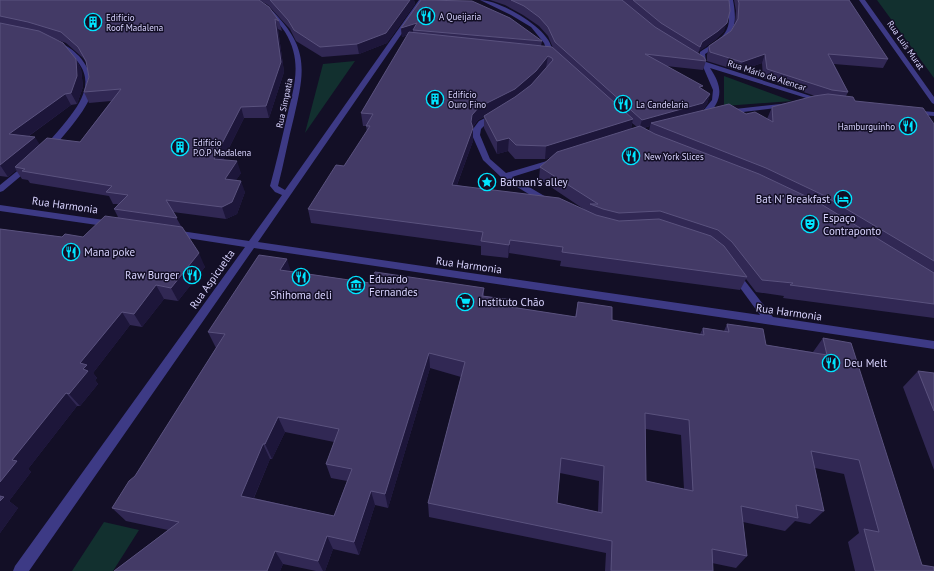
<svg xmlns="http://www.w3.org/2000/svg" width="934" height="571" font-family="'PT Sans',sans-serif">
	<style>
		.green { fill: #12302f }
		.lines { fill: none; stroke-linecap: round; stroke-linejoin: round }
		.minor { fill: #3d3a85; fill-rule: evenodd }
		.wall { fill: #312854; fill-rule: evenodd }
		.shaded-wall { fill: #1d163a }
		.building { fill: #433a66; stroke: #5a527e; fill-rule: evenodd }
		.labels { text-anchor: middle; dominant-baseline: central; stroke-width: 3; stroke-linejoin: round; paint-order: stroke }
		.far-poi-label { font-size: 9px; fill: #d9d4ff; stroke: #130f26; text-anchor: start }
		.far-street-label { font-size: 9px; fill: #d9d4ff; stroke: #130f26 }
		.poi-label { font-size: 11px; fill: #d9d4ff; stroke: #130f26; text-anchor: start }
		.street-label { font-size: 11px; fill: #d9d4ff; stroke: #130f26 }
	</style>
	<rect width="100%" height="100%" fill="#130f26"/>
	<path class="green" d="M877 0H934V78Z
		M355 61 305 133 323 64Z
		M724 76 792 101 724 106Z
		M104 522 139 530 113 571H72Z"/>
	<g class="lines">
		<path class="minor" d="M252 0C263 0 272 10 279 18 310 52 303 77 294 117 288 140 284 163 278 186L285 190 419 0H425L258 242 760 315 730 274 735 271 738 272 773 317 934 341V349L254 248 29 571H13L15 566 245 247 174 236 171 235 169 233 171 231 174 230 249 241 282 195 275 192 270 186C276 164 281 142 286 121 293 89 304 63 285 32 276 18 264 11 252 0Z
			M480 0C500 0 556 31 552 54H548L544 43 531 27 511 15Z
			M727 0H733C739 32 731 38 705 54L706 62 823 100V102H819L710 68C724 89 722 100 706 118H700L699 116 712 100 713 90 704 69 702 65 691 58 694 56 699 59 700 52C726 35 733 33 727 0Z
			M859 0H865L934 97V104L932 103Z
			M56 43C64 42 74 51 79 56 88 66 94 80 91 93 89 108 60 140 50 151H47L43 149C70 115 116 78 56 45Z
			M790 103 794 105 792 106 726 114 722 112 726 110Z
			M911 110 934 112V116L911 114Z
			M493 114H496L500 116 485 125 481 129 480 135 490 159 506 173 557 158 561 160 560 162 512 177 553 201 554 203 553 205H547L502 178 483 160 472 135 473 129 479 121Z
			M27 163H33L34 165 3 191 0 192V185Z
			M0 205 111 221 115 224 111 227 0 211Z"/>
	</g>
	<path class="wall" d="M0 0H414L415 4 387 43 359 54 322 57 296 41 290 29 268 5 259 0 279 21 282 31 278 29 284 72 269 118H244L223 160 241 173 236 180 245 192 237 214 226 219 173 212 181 226 205 267 178 301 164 299 142 327 130 325 93 373 97 378 95 380 98 384 80 406H77L28 469 31 472 9 501 18 508 0 533V229L62 237H83L118 217 114 209 118 204H113L109 196 30 183 28 180 22 179 16 170 8 177 0 176ZM55 39 66 43 83 58 87 64 89 77 84 92 89 103 111 101 80 142 40 145 29 136 71 105 77 104 83 87 81 69 76 59Z
		M490 0H729L724 31 715 40 699 51 698 54 706 61 703 70 666 66 710 94 707 104 702 111 746 114 767 119 772 107 815 96 763 78 762 63 739 71 707 61V55L709 46 731 31 735 23 736 11 734 0H849L888 59 883 68 834 64 848 92 846 96 855 101 934 124V318L783 298 784 296 756 292 746 279 740 290 560 266 561 261 509 253 508 258 481 255V246L311 223 308 209 344 166 367 132 366 126H363L361 113 408 35 402 37 401 28 542 41 541 46 553 48 548 36 539 26 523 15 505 5ZM484 117V128L497 154 508 151 515 159H545L551 157 540 167 539 179 585 210 457 185 473 141V127L478 120ZM632 123 637 127 631 129ZM650 126 649 131 644 128Z
		M290 271 370 283 484 288V296L513 300 512 307 575 317 578 302 612 320 700 334 703 328 724 331 727 324 766 345 813 352 823 338 922 565 934 571H855L848 542 859 533 844 474 815 468 824 511 810 524 795 521 785 531 743 522 747 556 736 568 712 563 713 571H605L606 553 429 517 428 503 461 377 430 368 388 508 375 505 359 555 333 549 325 571H316L283 564 280 571H114L168 530 126 521 112 508 135 476 216 348 208 332ZM646 429 681 435 684 489 646 481ZM285 432 334 442 326 464 331 478 347 481 334 516 254 498 270 459H272ZM560 473 599 481 598 512 557 503Z
		M918 371 934 373V470L903 387Z"/>
	<path class="shaded-wall" d="M410 0H414L415 4 387 43 359 54 357 44Z
		M275 19 278 29 284 72 269 118 266 106Z
		M417 23 413 30V33L402 37 401 28Z
		M727 23 724 31 715 40 699 51 702 42Z
		M765 54 762 63 739 71 742 62Z
		M548 56 546 68 535 83 514 102 484 116V117L478 120 472 128 471 122 472 115 479 107Z
		M76 59 81 69 83 87 77 104 71 93Z
		M65 94 71 105 16 145 9 134Z
		M710 94 707 104 700 113 651 123 650 126 639 129 642 120Z
		M241 107 244 118 218 170 214 159Z
		M633 119 630 132 545 159 546 146Z
		M473 128V141L452 198V185Z
		M35 137 42 148 15 167 16 170 8 177 0 165Z
		M509 138 508 151 497 154V141Z
		M237 161 241 173 229 191 225 179Z
		M241 181 245 192 237 214 226 219 222 207Z
		M510 240 509 253 508 258 509 245Z
		M199 253 205 267 178 301 171 288Z
		M287 259 292 275 280 270Z
		M156 285 164 299 142 327 134 314Z
		M122 312 130 325 93 373 97 378 95 380 98 384 80 406 69 394 83 369 80 363Z
		M429 353 430 368 388 508 385 494Z
		M66 393 77 406 28 469 31 472 9 501 18 508 0 533V482L12 460Z
		M278 417 285 432 272 459 265 444Z
		M263 444 270 459 249 509 241 496Z
		M371 491 375 505 359 555 354 542Z
		M327 536 333 549 325 571H323L318 561Z
		M275 551 283 564 280 571H267Z"/>
	<path class="building" d="M0 0H259L269 7 279 21 275 19 281 62 266 106 241 107 214 159 237 161 225 179 241 181 232 202 222 207 166 200 177 218 114 209 128 195 106 192 112 186 22 171 25 169 15 167 47 138 80 142 121 89 84 92 89 77 86 61 78 47 61 32 28 22 0 16Z
		M270 0H410L386 33 357 44 320 47 294 30 288 20Z
		M421 0 472 1 510 18 542 41 413 30 417 23 401 28Z
		M511 0H622L655 27 704 57 706 61 645 54 703 86 699 87 710 94 703 103 642 120 555 42 548 27 539 17 524 6Z
		M633 0H729L730 11 727 23 718 31 702 42 700 47 661 23Z
		M738 0H849L888 59 828 54 848 92 832 90 767 69 765 54 742 62 710 52 709 46 731 31 738 19 739 3Z
		M0 23 39 31 63 43 76 59 77 76 71 93 65 94 9 134 35 137 0 165Z
		M409 32 552 47 633 119 546 146 516 145 509 138 497 141 484 116 515 97 531 85 553 60 552 58 548 56 536 71 515 89 479 107 472 115 471 122 473 128 452 185 559 198 596 215 619 221 659 219 711 236 724 246 747 277 562 252 563 247 510 240 509 245 481 241 483 232 308 209 336 165 344 166 370 126H366L373 114 361 113Z
		M828 94 853 97 855 101 923 108 934 124V261L823 195 766 168 651 123 729 104 746 114 755 112 773 122 772 107 814 96Z
		M640 126 655 134 759 174 816 201 934 273V304L790 285 793 283 762 280 732 242 718 230 660 211 619 213 603 209 590 204H598L540 167 557 152Z
		M105 216 182 227 199 253 171 288 156 285 134 314 122 312 80 363 87 365 83 369 88 371 69 394 66 393 12 460 17 461 0 482V229L62 237 65 234 83 237Z
		M259 255 287 259 280 270 370 283 375 272 484 288 482 296 513 300 511 307 576 317 578 302 612 307V320L704 335 703 328 729 332 727 324 763 329 766 345 827 355 823 338 851 343 922 565 934 567V571H875L864 529 879 532 859 460 811 451 824 511 796 505 798 518 741 506 747 556 712 549 713 571H611L612 541 428 503 465 362 429 353 385 494 371 491 354 542 327 536 318 561 275 551 267 571H114L179 522 112 508 129 481 135 476 225 334 208 332ZM645 413 689 420 693 491 646 481ZM278 417 339 429 326 464 352 469 334 516 241 496 263 444H265ZM561 458 604 466 602 513 557 503Z
		M918 371 934 373V411Z
		M0 496 4 497 0 501Z"/>
	<defs>
		<symbol id="restaurant-ring" viewBox="-11 -11 22 22"><circle r="9.5" fill="#130f26" stroke="#00e5ff" stroke-width="1.5"/><path d="M-5-6h1v4h1v-4h1v4h1v-4h1v5L-1.5 .5V6h-2V.5L-5-1ZM5-6V6H3V1.5H1.5Q1.5-4 5-6Z" fill="#00e5ff"/></symbol>
		<symbol id="building-ring" viewBox="-11 -11 22 22"><circle r="9.5" fill="#130f26" stroke="#00e5ff" stroke-width="1.5"/><path d="M-4-6H4V6H1V3H-1V6H-4ZM-2.5-4.3h1.7v1.8h-1.7ZM.8-4.3h1.7v1.8H.8ZM-2.5-1h1.7V.8h-1.7ZM.8-1h1.7V.8H.8Z" fill="#00e5ff"/></symbol>
		<symbol id="sight-ring" viewBox="-11 -11 22 22"><circle r="9.5" fill="#130f26" stroke="#00e5ff" stroke-width="1.5"/><path d="M0-6L1.8-2.2L6-1.7L2.9 1.2L3.7 5.4L0 3.3L-3.7 5.4L-2.9 1.2L-6-1.7L-1.8-2.2Z" fill="#00e5ff"/></symbol>
		<symbol id="hotel-ring" viewBox="-11 -11 22 22"><circle r="9.5" fill="#130f26" stroke="#00e5ff" stroke-width="1.5"/><path d="M-6-4.5h1.5V1H6V5H4.5V3h-9V5H-6ZM-4 0a1.8 1.8 0 1 1 3.6 0ZM.5 0V-2.5h3Q6-2.5 6 0Z" fill="#00e5ff"/></symbol>
		<symbol id="theatre-ring" viewBox="-11 -11 22 22"><circle r="9.5" fill="#130f26" stroke="#00e5ff" stroke-width="1.5"/><path d="M-5-5.5Q0-4 5-5.5V0Q5 5 0 6Q-5 5-5 0ZM-3.3-2.5H-1v1.5H-3.3ZM1-2.5H3.3v1.5H1ZM-2.8 1Q0 5.5 2.8 1Z" fill="#00e5ff"/></symbol>
		<symbol id="museum-ring" viewBox="-11 -11 22 22"><circle r="9.5" fill="#130f26" stroke="#00e5ff" stroke-width="1.5"/><path d="M0-6L6-3V-2H-6V-3ZM-5-1h2V3h-2ZM-1-1h2V3h-2ZM3-1h2V3H3ZM-6 4H6V6H-6Z" fill="#00e5ff"/></symbol>
		<symbol id="supermarket-ring" viewBox="-11 -11 22 22"><circle r="9.5" fill="#130f26" stroke="#00e5ff" stroke-width="1.5"/><path d="M-6-5.5h2.5l.6 2H6L4.5 2H-2.5L-4.4-4H-6ZM-1.5 3.2a1.3 1.3 0 1 0 .1 0ZM3 3.2a1.3 1.3 0 1 0 .1 0Z" fill="#00e5ff"/></symbol>
	</defs>
	<g fill-rule="evenodd">
		<use href="#restaurant-ring" x="416" y="6" width="20" height="20"/>
		<use href="#building-ring" x="83" y="12" width="20" height="20"/>
		<use href="#building-ring" x="425" y="89" width="20" height="20"/>
		<use href="#restaurant-ring" x="613" y="94" width="20" height="20"/>
		<use href="#restaurant-ring" x="898" y="116" width="20" height="20"/>
		<use href="#building-ring" x="170" y="137" width="20" height="20"/>
		<use href="#restaurant-ring" x="621" y="146" width="20" height="20"/>
		<use href="#sight-ring" x="477" y="172" width="20" height="20"/>
		<use href="#hotel-ring" x="833" y="189" width="20" height="20"/>
		<use href="#theatre-ring" x="800" y="214" width="20" height="20"/>
		<use href="#restaurant-ring" x="61" y="242" width="20" height="20"/>
		<use href="#restaurant-ring" x="182" y="265" width="20" height="20"/>
		<use href="#restaurant-ring" x="291" y="267" width="20" height="20"/>
		<use href="#museum-ring" x="346" y="275" width="20" height="20"/>
		<use href="#supermarket-ring" x="455" y="292" width="20" height="20"/>
		<use href="#restaurant-ring" x="821" y="353" width="20" height="20"/>
	</g>
	<g class="labels">
		<g class="far-poi-label">
			<text x="439" y="16">A Queijaria</text>
			<text x="106" y="17">Edifício<tspan x="106" dy="10">Roof Madalena</tspan></text>
			<text x="448" y="94">Edifício<tspan x="448" dy="10">Ouro Fino</tspan></text>
			<text x="636" y="104">La Candelaria</text>
			<text x="895" y="126" text-anchor="end">Hamburguinho</text>
			<text x="193" y="142">Edifício<tspan x="193" dy="10">P.O.P Madalena</tspan></text>
			<text x="644" y="156">New York Slices</text>
		</g>
		<g class="far-street-label">
			<text transform="translate(906 45) rotate(55)">Rua Luís Murat</text>
			<text transform="translate(767 75) rotate(18)">Rua Mário de Alencar</text>
			<text transform="translate(284 103) rotate(-78)">Rua Simpatia</text>
		</g>
		<g class="poi-label">
			<text x="500" y="182">Batman's alley</text>
			<text x="830" y="199" text-anchor="end">Bat N' Breakfast</text>
			<text x="823" y="218">Espaço<tspan x="823" dy="13">Contraponto</tspan></text>
			<text x="84" y="252">Mana poke</text>
			<text x="179" y="275" text-anchor="end">Raw Burger</text>
			<text x="369" y="279">Eduardo<tspan x="369" dy="13">Fernandes</tspan></text>
			<text x="301" y="295" text-anchor="middle">Shihoma deli</text>
			<text x="478" y="302">Instituto Chão</text>
			<text x="844" y="363">Deu Melt</text>
		</g>
		<g class="street-label">
			<text transform="translate(65 205) rotate(8)">Rua Harmonia</text>
			<text transform="translate(469 265) rotate(8)">Rua Harmonia</text>
			<text transform="translate(212 279) rotate(-55)">Rua Aspicuelta</text>
			<text transform="translate(789 312) rotate(8)">Rua Harmonia</text>
		</g>
	</g>
</svg>
